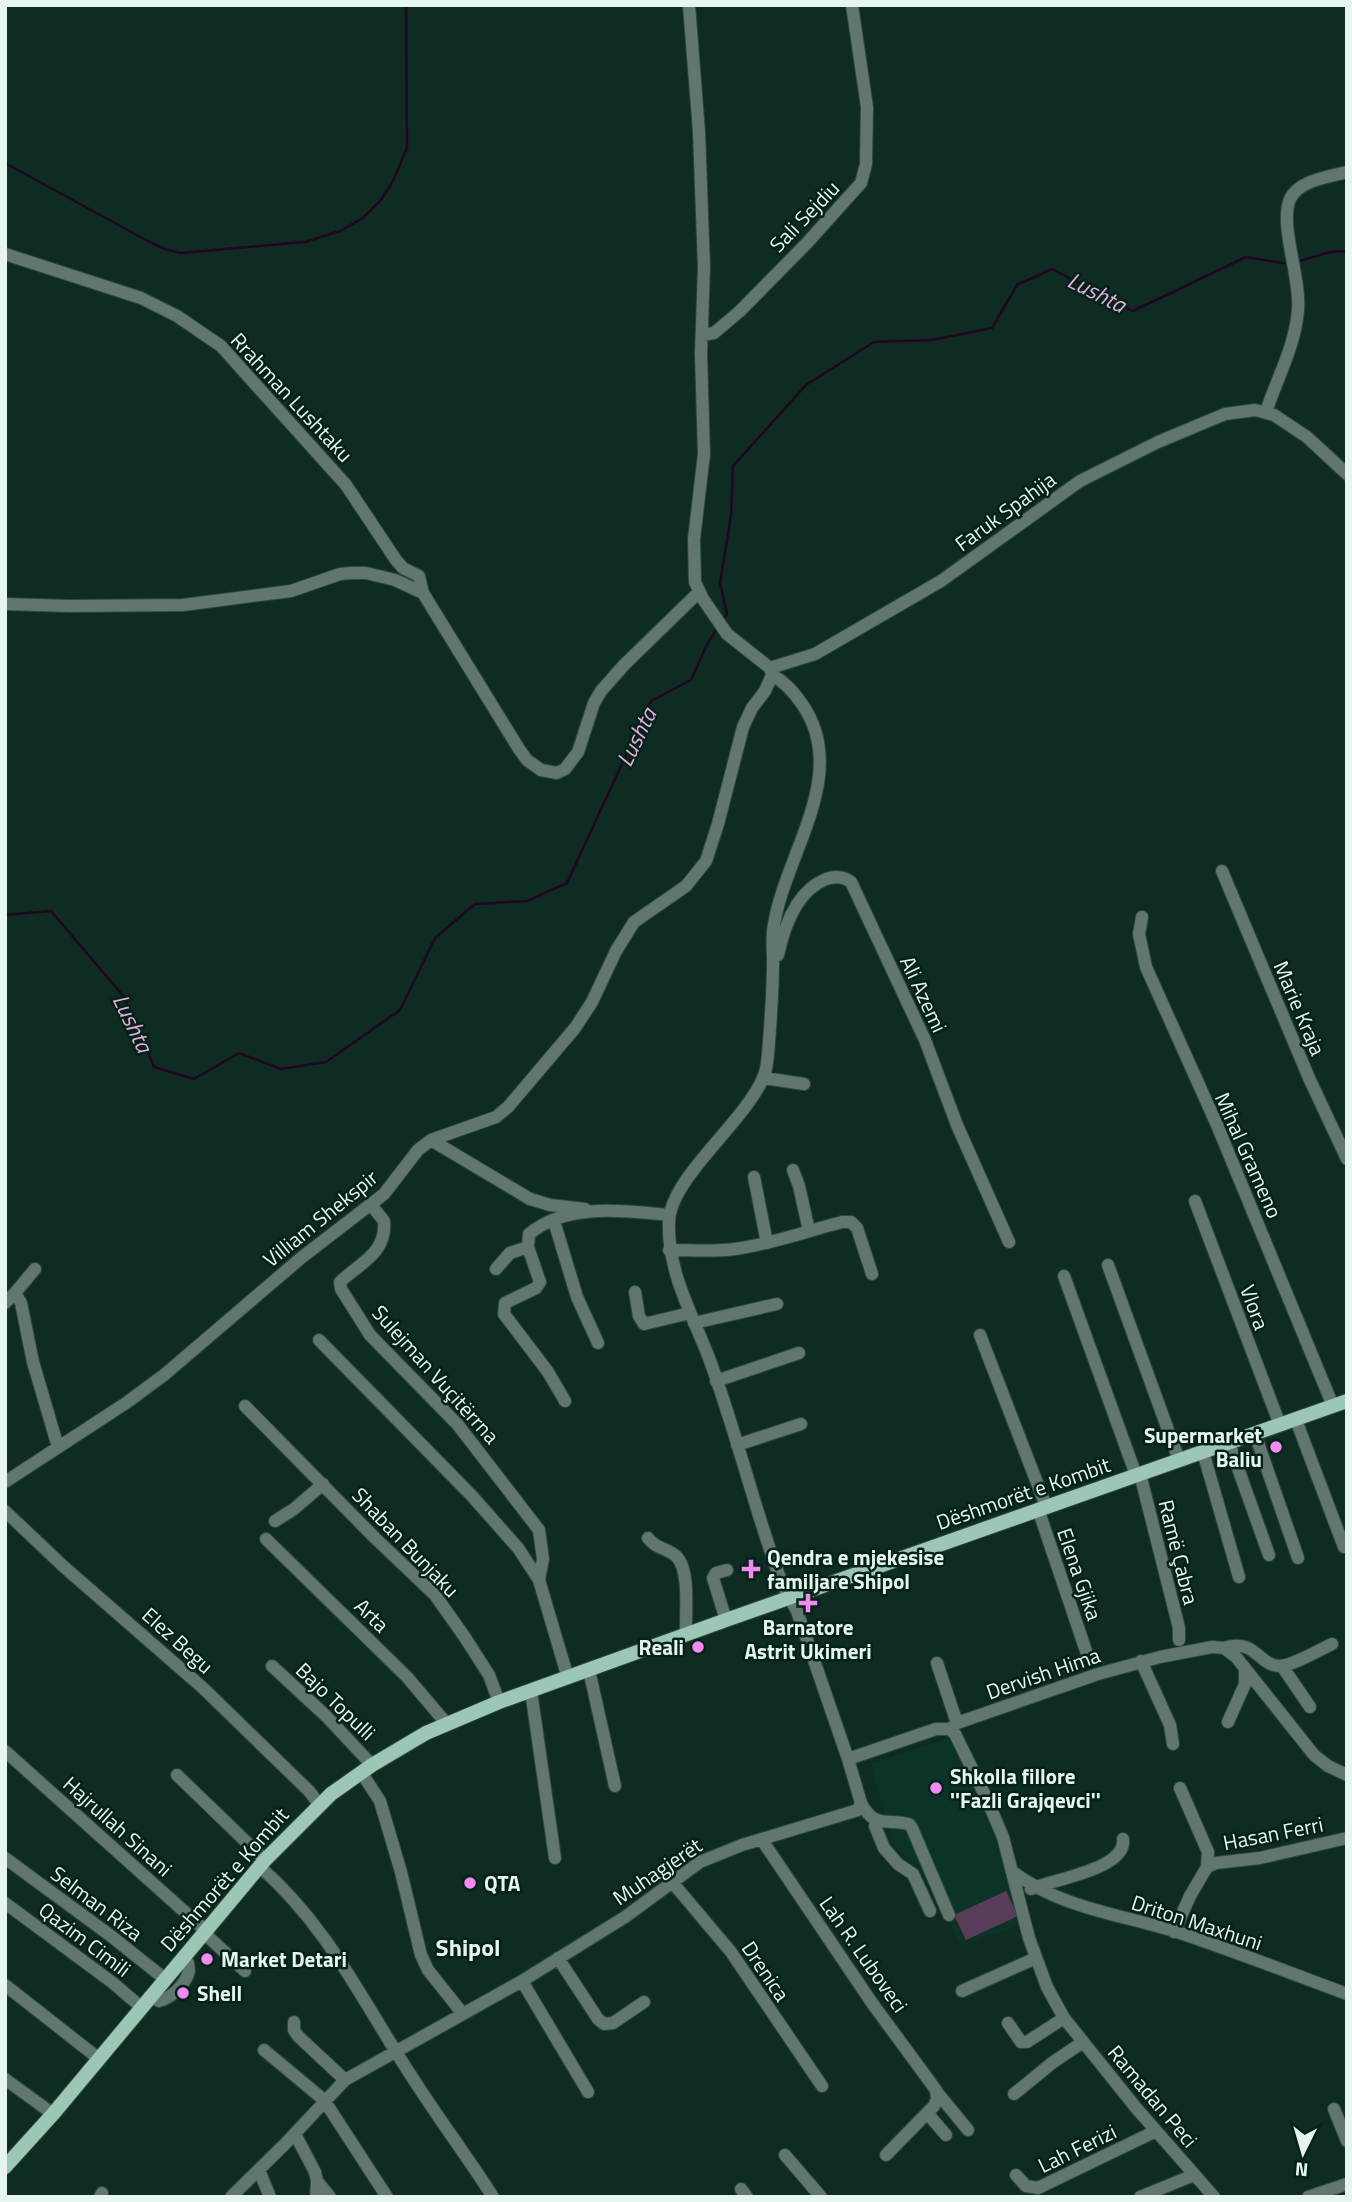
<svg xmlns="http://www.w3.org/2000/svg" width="1352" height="2202" font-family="'Titillium Web',sans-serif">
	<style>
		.built { fill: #0c3426 }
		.green { fill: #5a3c5a }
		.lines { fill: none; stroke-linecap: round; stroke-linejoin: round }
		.stream { stroke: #210622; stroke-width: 2.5 }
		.minor-casing { stroke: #2d483f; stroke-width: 14 }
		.major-casing { stroke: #2d483f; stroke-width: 16 }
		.minor { stroke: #61766d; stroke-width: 12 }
		.major { stroke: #9bc7b4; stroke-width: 14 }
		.poi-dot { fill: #f28af2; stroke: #052218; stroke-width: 2.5 }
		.labels { text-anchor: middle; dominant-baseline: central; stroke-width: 5; stroke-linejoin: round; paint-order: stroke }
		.street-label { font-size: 21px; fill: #e6f6ef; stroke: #052218 }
		.poi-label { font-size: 21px; font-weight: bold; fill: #e6f6ef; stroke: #052218; text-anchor: start }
		.water-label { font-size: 23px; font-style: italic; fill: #e3ade1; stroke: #052218 }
		.quarter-label { font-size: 24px; font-weight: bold; fill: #e6f6ef; stroke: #052218 }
	</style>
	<rect width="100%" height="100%" fill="#0f2c22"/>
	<path class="built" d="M948 1738 973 1785 1003 1857 1022 1924 962 1946 920 1868 894 1845 870 1764Z"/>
	<path class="green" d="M1006 1891 1018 1916 966 1940 954 1915Z"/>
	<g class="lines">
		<path class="stream" d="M5 163 146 240 165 249 180 253 305 242 340 231 363 218 381 200 393 181 407 148 406 5
			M1296 262 1330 252 1347 251
			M722 621 727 614 720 583 731 515 733 466 806 385 874 342 932 340 992 328 1017 285 1052 269 1133 311 1246 257 1289 264
			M5 915 51 911 125 998 154 1067 194 1079 239 1053 281 1069 326 1062 400 1010 435 938 475 904 527 901 567 883 651 701 691 680 707 645 718 627"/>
		<defs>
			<path id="minor" d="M689 5 699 132 704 267 701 354 704 454 694 539 695 582 703 599 727 634 770 668
				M5 254 141 298 177 316 221 346 346 485 396 560 403 568 419 576 423 593
				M702 335 714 333 740 311 807 243 861 183 866 164 867 107 852 5
				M1266 412C1277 378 1295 347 1298 310 1301 278 1279 225 1290 199 1299 180 1329 177 1347 172
				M5 604 69 606 183 605 291 591 340 574 352 573H366L395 580 423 593 519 749 527 760 541 770 557 773 565 769 578 752 594 703 601 691 624 665 699 592
				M770 668 815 654 941 581 1080 481 1158 442 1225 414 1255 410 1274 415 1307 437 1347 474
				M772 675C785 682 793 691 802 704 852 776 782 857 773 931 772 942 773 952 773 962 773 989 771 1016 769 1042 768 1053 768 1068 763 1078 744 1123 670 1178 669 1222 667 1270 692 1314 709 1358 735 1428 752 1500 777 1570L784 1588 797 1611 848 1759 936 1729H950L955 1734 985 1795 1003 1837 1029 1938 1047 1987 1064 2018 1137 2109 1214 2197
				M1222 871 1309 1078 1347 1159
				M1142 917 1139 934 1146 967 1217 1125 1333 1406
				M778 955C784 927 796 891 826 879 835 876 843 876 851 882L925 1040 957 1125 1009 1242
				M764 1078 804 1084
				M431 1140 530 1199 550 1205 585 1209
				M793 1170 799 1186 809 1231
				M754 1177 767 1243
				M1195 1201 1280 1425
				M372 1206 384 1221C387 1253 360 1263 340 1282L341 1289 370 1335 458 1425 539 1530 543 1559 539 1580
				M554 1221 577 1297 598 1343
				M669 1250C691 1250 713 1252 735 1249 772 1244 807 1231 842 1222H851L857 1228 872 1274
				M1108 1265 1179 1460
				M496 1269 510 1253 528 1247
				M1064 1276 1136 1475
				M635 1292 639 1316 644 1324 690 1313
				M15 1293 35 1269
				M5 1303 15 1293 21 1303 33 1362 58 1447
				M694 1323 777 1304
				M980 1335 1046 1506
				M319 1340 472 1496 518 1548 539 1580 568 1678
				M716 1381 799 1353
				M565 1401 548 1372 504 1314 505 1303 536 1288 540 1282 528 1247 529 1234C567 1202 625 1211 669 1215
				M245 1406 375 1538 435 1595 464 1636 489 1675 499 1702
				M1296 1420 1344 1547
				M1255 1434 1298 1558
				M1229 1443 1269 1555
				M737 1445 801 1424
				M1203 1452 1239 1577
				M1140 1474 1179 1628V1640
				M5 1482 126 1403 164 1375 301 1258 384 1194 418 1150 431 1140 496 1117 508 1107 575 1028 592 1002 616 951 634 922 686 886 706 861 718 824 743 727 752 708 765 691 772 675 770 668
				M1038 1509 1086 1651
				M5 1511 63 1566 203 1688 309 1791 319 1804
				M275 1521 294 1509 323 1484
				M648 1538C656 1549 667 1548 676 1556 691 1570 685 1616 686 1635
				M266 1539 407 1677 446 1723
				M726 1620 713 1578 716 1573 727 1570
				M1224 1648C1257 1638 1258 1666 1280 1666 1294 1665 1319 1650 1332 1644
				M1141 1661 1170 1725 1173 1744
				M937 1663 957 1723
				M272 1666 326 1716 372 1765
				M1282 1666 1310 1707
				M589 1670 615 1786
				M531 1691 555 1858
				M1228 1722 1245 1684V1668
				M950 1729 957 1723 1098 1674 1160 1657 1212 1647 1224 1648 1236 1657 1314 1755 1328 1766 1347 1775
				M5 1751 205 1930
				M361 1772 380 1801 401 1872 421 1955 428 1970 463 2014
				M177 1775 265 1860
				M1180 1788 1208 1852 1207 1867
				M861 1803C874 1828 885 1819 909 1824L912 1828 949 1915
				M876 1821 875 1826 884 1848 898 1864 913 1874 930 1911
				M762 1840 872 2003 936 2090 937 2099 934 2106 886 2155
				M5 1858 111 1936 165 1979
				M259 1866C329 1927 362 2001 412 2077 438 2118 467 2156 493 2197
				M1013 1872C1061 1908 1119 1914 1174 1931 1232 1950 1290 1973 1347 1994
				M672 1882 731 1952 822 2086
				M1031 1889C1054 1879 1127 1869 1123 1839
				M5 1903 113 1983 141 2007
				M203 1932 245 1971
				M1174 1932 1190 1896 1207 1867 1216 1863 1260 1858 1347 1838
				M558 1958 598 2019 604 2024 613 2023 644 2002
				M522 1981 588 2092
				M5 1985 98 2058
				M962 1991 1036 1958
				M150 1996 159 2001C173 1997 185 1985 189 1971L188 1963 183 1958
				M294 2022V2030L298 2036 345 2080
				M1008 2023 1021 2042H1027L1064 2018
				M264 2050 324 2100 387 2197
				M5 2079 53 2114
				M936 2091 968 2130
				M1014 2094 1052 2063 1083 2042
				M1334 2109 1347 2141
				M928 2114 946 2135
				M295 2134 315 2172 317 2181 316 2197
				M785 2155 821 2197
				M259 2170 270 2197
				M1016 2175 1026 2186 1038 2188 1156 2131
				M317 2181 330 2197
				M741 2189 747 2197
				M100 2197 102 2193
				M231 2197 285 2144 345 2080 522 1981 625 1917 700 1862 742 1845 858 1810 861 1803 848 1759
				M1140 2197 1194 2175
				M1308 2197 1347 2184"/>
			<path id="major" d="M5 2167 53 2114 265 1860 331 1794 372 1765 426 1733 499 1702 726 1620 1347 1401"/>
		</defs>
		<use href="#minor" class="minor-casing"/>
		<use href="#major" class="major-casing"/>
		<use href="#minor" class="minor"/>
		<use href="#major" class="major"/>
	</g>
	<g class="poi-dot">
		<circle cx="1276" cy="1447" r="7"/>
		<path d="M747.5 1558.5h7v7h7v7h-7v7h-7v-7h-7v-7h7z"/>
		<path d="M804.5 1592.5h7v7h7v7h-7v7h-7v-7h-7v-7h7z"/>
		<circle cx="698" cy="1647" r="7"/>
		<circle cx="936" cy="1788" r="7"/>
		<circle cx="470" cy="1883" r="7"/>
		<circle cx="207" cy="1959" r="7"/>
		<circle cx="183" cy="1993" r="7"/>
	</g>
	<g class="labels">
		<g class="street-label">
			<text transform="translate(804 216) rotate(-46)">Sali Sejdiu</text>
			<text transform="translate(292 397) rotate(47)">Rrahman Lushtaku</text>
			<text transform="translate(1005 511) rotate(-36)">Faruk Spahija</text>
			<text transform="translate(924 994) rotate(65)">Ali Azemi</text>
			<text transform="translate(1300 1008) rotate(67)">Marie Kraja</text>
			<text transform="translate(1249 1155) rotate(66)">Mihal Grameno</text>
			<text transform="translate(320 1218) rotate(-39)">Villiam Shekspir</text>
			<text transform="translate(1255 1307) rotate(70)">Vlora</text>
			<text transform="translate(436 1374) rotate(48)">Sulejman Vuçitërrna</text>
			<text transform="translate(1023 1493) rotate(-19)">Dëshmorët e Kombit</text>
			<text transform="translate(406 1542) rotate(46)">Shaban Bunjaku</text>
			<text transform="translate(1179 1552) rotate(76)">Ramë Çabra</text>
			<text transform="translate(1080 1574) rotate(71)">Elena Gjika</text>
			<text transform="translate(372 1615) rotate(44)">Arta</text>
			<text transform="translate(178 1640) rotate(42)">Elez Begu</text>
			<text transform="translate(1043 1673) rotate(-19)">Dervish Hima</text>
			<text transform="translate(336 1701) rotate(44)">Bajo Topulli</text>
			<text transform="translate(118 1826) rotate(42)">Hajrullah Sinani</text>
			<text transform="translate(1273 1833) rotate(-11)">Hasan Ferri</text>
			<text transform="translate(657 1871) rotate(-34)">Muhagjerët</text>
			<text transform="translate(224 1879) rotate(-49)">Dëshmorët e Kombit</text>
			<text transform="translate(97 1903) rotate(37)">Selman Riza</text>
			<text transform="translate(1197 1922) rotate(18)">Driton Maxhuni</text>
			<text transform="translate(85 1939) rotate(37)">Qazim Cimili</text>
			<text transform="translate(864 1954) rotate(55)">Lah R. Luboveci</text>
			<text transform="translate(766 1971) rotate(56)">Drenica</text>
			<text transform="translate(1153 2096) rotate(50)">Ramadan Peci</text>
			<text transform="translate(1077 2148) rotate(-26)">Lah Ferizi</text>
		</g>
		<g class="poi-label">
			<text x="1262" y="1435" text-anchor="end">Supermarket<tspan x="1262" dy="24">Baliu</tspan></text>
			<text x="767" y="1557">Qendra e mjekesise<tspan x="767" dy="24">familjare Shipol</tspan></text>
			<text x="808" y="1627" text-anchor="middle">Barnatore<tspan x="808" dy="24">Astrit Ukimeri</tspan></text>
			<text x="684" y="1647" text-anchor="end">Reali</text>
			<text x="950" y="1776">Shkolla fillore<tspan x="950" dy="24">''Fazli Grajqevci''</tspan></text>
			<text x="484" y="1883">QTA</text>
			<text x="221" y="1959">Market Detari</text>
			<text x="197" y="1993">Shell</text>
		</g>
		<g class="water-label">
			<text transform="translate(1097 292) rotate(27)">Lushta</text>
			<text transform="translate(636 737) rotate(-64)">Lushta</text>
			<text transform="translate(133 1023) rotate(64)">Lushta</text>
		</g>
		<g class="quarter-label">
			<text x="468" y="1947">Shipol</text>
		</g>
	</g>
	<rect width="1352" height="2202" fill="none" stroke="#e6f6ef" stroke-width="14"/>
	<g transform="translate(1303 2153) rotate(185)" stroke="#052218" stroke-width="5" paint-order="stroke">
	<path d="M0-5L12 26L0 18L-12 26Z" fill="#e6f6ef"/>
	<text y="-10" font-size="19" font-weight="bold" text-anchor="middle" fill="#e6f6ef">N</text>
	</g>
</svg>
